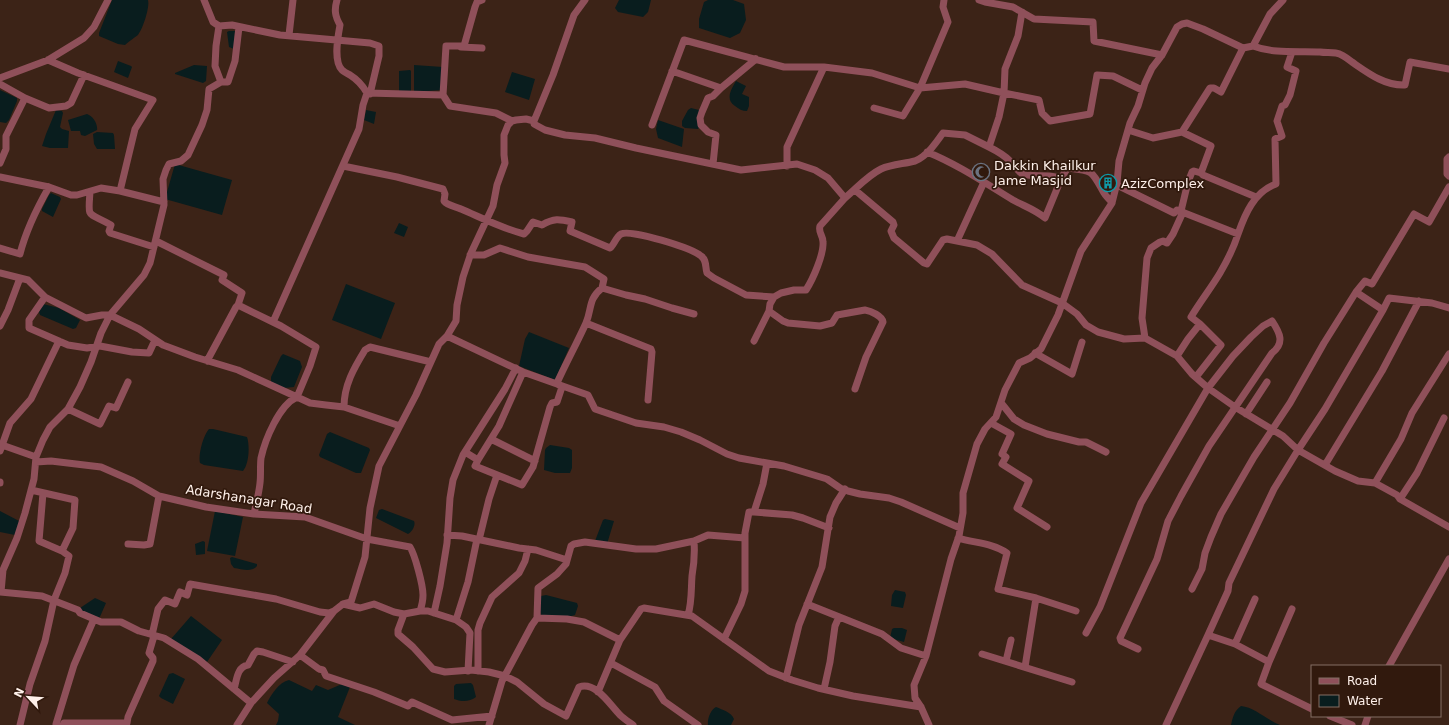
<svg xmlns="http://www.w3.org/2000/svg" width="1449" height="725" font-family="'DejaVu Sans',sans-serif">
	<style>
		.water { fill: #091d1e }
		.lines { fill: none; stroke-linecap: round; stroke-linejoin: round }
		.minor { stroke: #8f505a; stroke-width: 7 }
		.labels { text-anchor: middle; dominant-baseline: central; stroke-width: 3.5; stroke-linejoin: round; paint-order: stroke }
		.poi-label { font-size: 13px; fill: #fef0ea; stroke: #31190d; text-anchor: start }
		.street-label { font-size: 13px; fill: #fef0ea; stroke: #31190d }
	</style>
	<rect width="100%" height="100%" fill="#3c2317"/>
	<path class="water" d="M112 0H148C150 7 143 29 138 35 134 38 129 41 125 45L118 44 99 36V33Z
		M619 0H651L648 12 643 17 618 12 615 8Z
		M708 0H733L744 4 746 20 740 33 730 38 699 28V19L704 2Z
		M229 31H235L234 49 229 47 227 32Z
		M118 61 131 66 132 67 128 78 114 72Z
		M194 65 207 66 206 81 203 83 175 74V73Z
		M414 65 443 67 442 90 414 92Z
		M410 70 411 71V91H399V71Z
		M512 72 535 79 529 100 505 92Z
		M736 81 746 86 742 94 749 97V106L747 111C742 111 739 109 735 106 725 99 731 90 736 81Z
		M0 90 17 98V101L9 120 6 123 0 122Z
		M691 108 699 110 700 126 698 129 685 128 682 126V121L688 110Z
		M56 110 62 111 63 113 60 127 62 129 69 131 68 148H50L42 146 46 134Z
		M366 110 376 112 374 124 364 120Z
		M87 114C93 116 98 124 97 130L85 136 81 135 80 131H71L68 120Z
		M658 120 684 129 682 147 658 138 656 129Z
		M97 132 113 133 114 135 115 149H97L94 144 93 134Z
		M175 164 232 180 222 215 165 199Z
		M51 193 60 197 61 199 53 217 42 211V209L49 195Z
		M399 223 408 227 404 237 394 233Z
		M346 284 395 303 381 339 332 320Z
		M43 304 59 308 80 320 76 328 73 329 40 315 39 312Z
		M529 332 569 348 555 380 519 366 525 339Z
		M283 354 300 361 302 367 294 387 284 388 271 382V377L281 356Z
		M209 429H213L247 437C250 446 249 464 243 471L204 465 200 463C198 455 203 436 209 429Z
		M330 432 369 448 370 450 361 473H356L320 457 319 455 327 434Z
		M550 445 569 448 572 450V468L570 473H555L544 470 545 450 546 448Z
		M382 509 414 521C416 525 412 532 408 534L376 518 379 510Z
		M0 511 21 522 15 535 0 532Z
		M215 511 243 517 235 556 207 551Z
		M605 519 614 521 607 544 595 541 603 520Z
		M203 541 205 542V554L196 555 195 544Z
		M232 557 257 564V566C251 573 242 569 234 568L231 564 230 558Z
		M895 590 905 592 906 595 903 608 891 606 892 595Z
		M546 595 577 603 578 606 575 615 568 617 541 616 539 606 541 596Z
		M95 598 106 603 99 619 81 612 80 608Z
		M191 616 222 640 207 662 171 639Z
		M894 628H902L907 630 904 642 890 638 892 629Z
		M173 673 185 679 173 704 161 698 159 696 169 674Z
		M289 680 312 691 316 685 328 690 342 684 350 687 338 717 355 725H276L278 721 279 714 267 703C271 695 279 682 289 680Z
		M471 683 473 685 476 697C470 702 461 702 454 699V686L456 684Z
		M1241 706C1254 707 1267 720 1280 725H1231C1233 717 1234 711 1241 706Z
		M716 707C723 710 731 712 734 719L731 725H708C707 719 711 709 716 707Z"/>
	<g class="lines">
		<path class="minor" d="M204 0 213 22 219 26 232 25 280 35 370 43 379 46V56L370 94
			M337 0C334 10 335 16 340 25 338 36 333 61 342 70 344 72 348 74 350 75 358 80 363 86 367 93
			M585 0 574 15 553 75 534 121V124L545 130 565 135 595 138 636 148 741 170 797 164 815 170 828 178 845 198 820 226C818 233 823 235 823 242 824 254 813 279 806 290H794L781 293 774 297 770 304 769 311 754 341
			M944 0 943 7 948 22 920 88 965 84 1004 93 1005 69 1018 36 1022 12
			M979 0 985 2 1013 7 1034 19 1093 22 1094 41 1162 55
			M219 26 216 46 215 66 221 82
			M289 35 293 0
			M1253 46C1274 54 1298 51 1320 52 1325 53 1331 52 1336 53 1342 54 1347 58 1352 62 1368 73 1385 86 1405 85L1410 62 1449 69
			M461 47 482 48
			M48 60 78 73 153 100 135 129 120 191
			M672 71 721 88 713 96 708 98 702 112 700 118 701 125 708 132 716 135 713 164
			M0 78 48 60 84 38 94 27 108 0
			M0 84 25 98 6 136V149L0 163
			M721 88 756 59
			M367 93 443 95 450 106 496 113 512 121
			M443 95 446 46H464L475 7 477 2 482 0
			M25 98 49 108 66 106 71 103 84 75
			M652 125 684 40 784 67H824
			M1128 130 1153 138 1182 132 1210 88H1214L1221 92 1243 48
			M1182 132 1211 146 1201 173 1203 175 1256 197
			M989 147C997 151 1004 155 1010 161 1013 164 1017 170 1021 173 1031 178 1044 174 1055 177L1059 184
			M927 152C957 164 985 183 1013 200 1024 206 1036 210 1045 218L1059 184 1060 179 1068 168C1094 171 1091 170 1104 193 1106 197 1110 199 1112 203
			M1449 157 1447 159V174L1449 176
			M343 166 397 177 443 189 445 194 444 201C448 206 455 206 461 209 482 218 501 228 524 234L527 231 533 222 542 225C554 218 559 219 572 222L570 231 610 248C614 245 616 237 621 234 631 229 692 248 701 256 707 260 705 267 707 273L714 278 746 295 774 297
			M787 166V147L824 67 872 73 920 88 903 116 874 108
			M0 177 49 187 71 195H77L101 188 120 191 164 202
			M1117 185 1174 213 1177 210 1238 234
			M855 190 893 222 894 225 891 231 894 238 924 263 927 264 943 240 947 239 977 245 992 254 1022 285 1062 303 1077 314 1086 325 1098 332 1124 339 1145 338
			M90 192C88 220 87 211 111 225L109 231 110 233 154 247
			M845 198C857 188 867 176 881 169 892 164 904 164 915 161 927 156 936 143 943 133L965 135 989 147 999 117 1004 93 1039 100 1042 113 1050 121 1090 114 1097 75 1113 76 1142 90
			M1181 211 1188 182 1192 172 1194 171 1201 173
			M1183 212 1173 234 1167 243 1163 241 1160 242 1151 248 1147 258 1142 318 1145 338 1177 356 1192 374 1208 388 1235 407 1283 436 1298 450 1335 471 1358 481 1375 483 1397 495 1400 499 1449 527
			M156 241 224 275 222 280 242 293 238 305 281 326 316 347 310 366 297 397C279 405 265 440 261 458 260 466 261 475 260 483 259 493 256 504 254 514
			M957 241 984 182
			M0 248 20 254C26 230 37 208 49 187
			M470 255H484L500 248 528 257 585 267 604 279 602 288 626 295 645 299 672 308 694 314
			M0 273 28 280 45 297 86 318 102 315H110L139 329 163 345 195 357 238 370 297 397 310 403 326 405 344 407 400 426
			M1356 292 1383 310 1389 298 1432 303 1449 308
			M45 297 29 320V328L68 345 87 348 100 346 132 352 149 353 155 340
			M769 311 783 321 788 323 820 326 832 323 837 315 865 310C871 311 882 316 883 322L866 357 855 389
			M273 322 359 129 363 105 367 93
			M586 323 651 349 652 352 648 400
			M0 326 8 310 20 278
			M447 336 523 372 588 395 595 409 636 423 664 427 681 432 700 440 727 454 739 458 784 466 827 479 840 488 848 491 860 494 889 498 901 502 960 528
			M1035 353 1072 374 1082 342
			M1177 356 1188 339 1200 324 1191 317C1200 302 1211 288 1220 273 1227 261 1234 247 1238 234 1245 214 1254 192 1276 184L1275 139 1282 136 1277 121 1282 106 1285 105 1290 95 1296 71 1287 67 1292 52
			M207 361 236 307 238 305
			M1196 377 1221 345 1200 324
			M557 383C566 363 577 343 586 323 592 309 588 299 602 288
			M1002 404 1014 419 1024 425 1047 434 1079 442H1086L1106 452
			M344 407C344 385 354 368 365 350L370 347 431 362
			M68 409 100 424 109 406 116 408 128 382
			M1246 414 1267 382
			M991 423 1011 434 1002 454 1006 457 1002 464 1029 481 1017 508 1047 527
			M491 439 535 461
			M2 445 36 457
			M0 451 10 423 31 399 59 341
			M465 452 478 460 475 466 522 485 533 467 550 407 552 403 557 402 562 387 556 383
			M478 460 499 426 523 372
			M36 462 51 461 101 467 133 481 159 496 206 507 254 514 305 517 367 539 410 547C415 555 423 585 423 595 423 600 422 605 420 611
			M1325 465 1382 371 1419 301
			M0 483V482
			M1375 483 1401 439 1412 413 1449 354
			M43 493 39 541 62 551
			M1400 499 1417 473 1444 418
			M754 512 792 515 803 518 829 528
			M447 535 462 536 519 548 536 550 567 560
			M958 538C974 543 993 543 1007 553L998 589 1036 598 1025 667
			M479 540 489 499 497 475
			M128 544 144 545 150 544 159 496
			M1192 589 1202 569 1205 553 1211 537 1221 514 1254 457 1290 403 1324 343 1356 292 1365 281 1372 284 1414 214 1429 222 1449 187
			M0 592 42 596 78 610 80 613 101 622H121L139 631 164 638 198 659 251 703
			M1 592 3 570 17 538 25 513 34 479 36 457 43 440 50 427 68 409 80 387 91 362 101 333 110 315 144 275 150 263 164 205 163 179 166 170 169 164 181 161 188 155 202 125 207 110 209 89 221 82H228L235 61 239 27
			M1036 598 1076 611
			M343 604 351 602 365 557 370 508 379 466 416 395 439 344 447 336 456 321 457 305 463 277 471 253 493 206 497 185 505 163 504 155V135L508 125 512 121 516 120 526 119 534 121
			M807 604 882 634 901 648 926 656
			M1292 609 1269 662 1261 684 1312 709
			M434 613 440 586 447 543 450 498 453 480 463 455 505 389 516 368
			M404 614 398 630V634L413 647 433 669 445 672 471 670 489 672 505 676 517 682 544 704 566 716 579 687C596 681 610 705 620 715 624 719 629 722 633 725
			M688 615C692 602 691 589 692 576 694 564 695 553 694 541
			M537 618 538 588 557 574 566 564 571 546 574 544 585 542 636 549H656L694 541 708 535 745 538
			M456 620 468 582 477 539
			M1086 633 1100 607 1141 503 1208 388 1233 356 1251 337 1263 326 1272 321C1280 333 1285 343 1272 353L1209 446 1181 496 1168 521 1157 559 1120 638 1121 641 1138 649
			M152 635 158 609 165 600 175 604 180 592 187 595 190 584 276 599 320 612 329 613 334 611
			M724 639 741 604 745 591V533L749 512H754L763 484 767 463
			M1235 644 1255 599
			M982 654 1072 682
			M300 655 319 669 323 670 326 676 374 692 408 706 412 702 452 720 492 716
			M1006 661 1011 640
			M1269 662 1235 644 1208 635 1228 591 1229 583 1274 489 1298 450 1325 409 1383 310
			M611 663 655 687 664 701 698 725
			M1389 666 1449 559
			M478 671V630L480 623 492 597 519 573 525 561 528 549
			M786 678 799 625 822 567 830 517 836 503 845 489
			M234 689C237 679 237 667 248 665L254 654 257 651 263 652 293 662
			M824 689 830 662 835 626 839 617
			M598 692 620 640
			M1330 716 1352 725
			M20 725 30 684 45 641 54 600 65 573 69 556 62 551 73 528 75 500 31 490
			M58 725 56 724 74 665 94 619
			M64 725V723H127L128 717 153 661V658L149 653 154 636
			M237 725 251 703 274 678 300 655 334 611 343 604 360 608 374 604 394 612 404 614 420 611H428L456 620 466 627 470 633 468 671
			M489 725 502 681 532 625 537 618 567 619 584 622 620 640 641 609 644 608 692 616 769 671 792 680 818 688 853 696 921 707
			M929 725 921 707 915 698 914 685 926 656 951 559 959 536 963 513V493L977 444 985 429 996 417 1005 390 1019 363 1030 358 1041 349 1058 315 1081 251 1112 203 1117 183 1119 161 1130 123 1138 106 1145 83 1152 68 1162 55 1177 27 1182 24 1187 23 1203 29 1243 48 1253 46 1270 14 1283 0
			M1166 725 1208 635
			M1365 725 1368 716"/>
	</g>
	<defs>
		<symbol id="mosque-ring" viewBox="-11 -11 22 22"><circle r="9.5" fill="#31190d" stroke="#6b7280" stroke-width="1.5"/><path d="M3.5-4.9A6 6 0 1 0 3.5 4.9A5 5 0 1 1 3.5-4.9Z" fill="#6b7280"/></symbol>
		<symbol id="building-ring" viewBox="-11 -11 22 22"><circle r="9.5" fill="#31190d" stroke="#0f9aa8" stroke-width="1.5"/><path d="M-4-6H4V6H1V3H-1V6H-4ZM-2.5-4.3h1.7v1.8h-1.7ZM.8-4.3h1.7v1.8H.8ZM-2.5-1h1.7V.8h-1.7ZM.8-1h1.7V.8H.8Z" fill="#0f9aa8"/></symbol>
	</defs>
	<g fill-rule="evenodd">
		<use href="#mosque-ring" x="971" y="162" width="20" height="20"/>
		<use href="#building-ring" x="1098" y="173" width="20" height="20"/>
	</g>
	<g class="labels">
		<g class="poi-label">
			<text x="994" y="165">Dakkin Khailkur<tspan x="994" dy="15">Jame Masjid</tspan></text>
			<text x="1121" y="183">AzizComplex</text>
		</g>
		<g class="street-label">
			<text transform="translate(249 499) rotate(9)">Adarshanagar Road</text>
		</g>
	</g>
	<rect x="1311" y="665" width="130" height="52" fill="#31190d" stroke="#836f65"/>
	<rect x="1319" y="678" width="20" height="6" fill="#8f505a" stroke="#836f65"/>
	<text x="1347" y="685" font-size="12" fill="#fef0ea">Road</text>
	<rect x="1319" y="695" width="20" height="12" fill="#091d1e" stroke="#836f65"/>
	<text x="1347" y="705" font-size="12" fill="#fef0ea">Water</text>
	<g transform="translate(28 697) rotate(296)" stroke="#31190d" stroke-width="3" paint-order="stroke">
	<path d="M0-3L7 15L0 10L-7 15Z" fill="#fef0ea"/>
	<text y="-6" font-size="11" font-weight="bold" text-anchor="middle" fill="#fef0ea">N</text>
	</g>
</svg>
